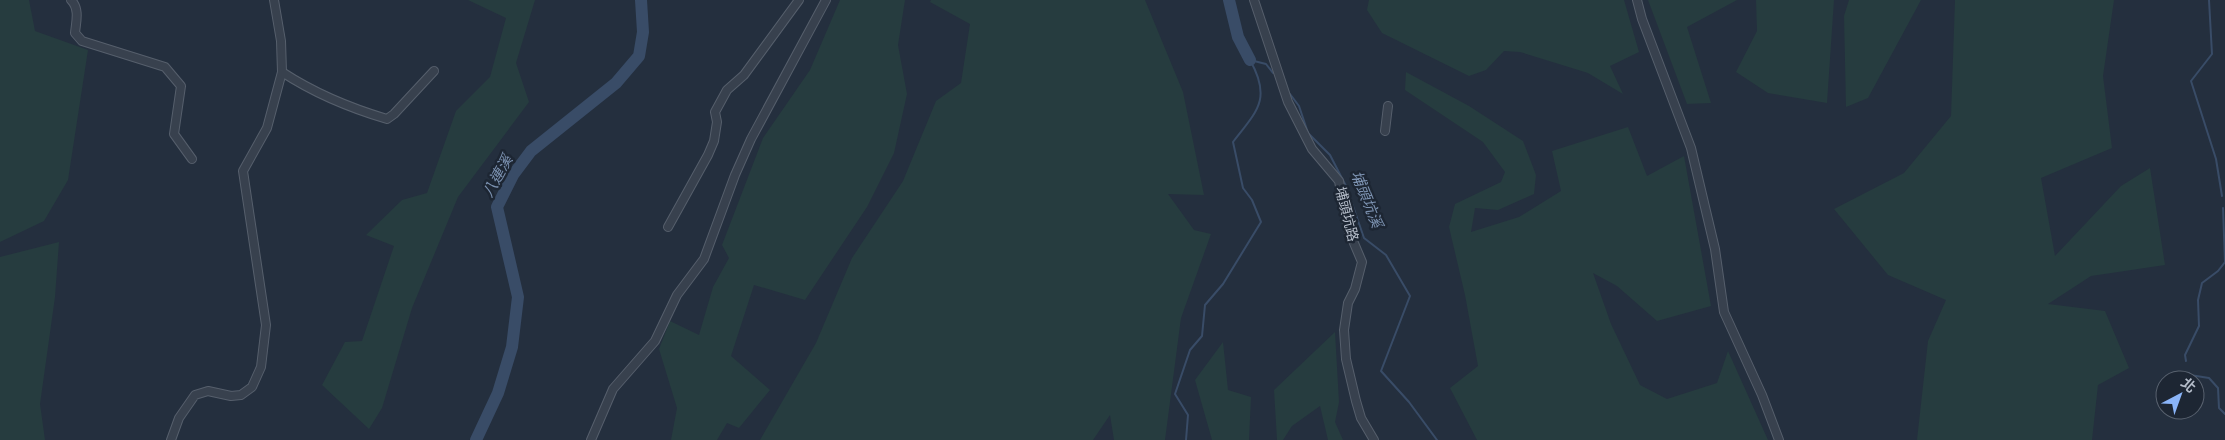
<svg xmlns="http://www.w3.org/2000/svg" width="2225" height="440" font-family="Ubuntu,'Noto Sans TC',sans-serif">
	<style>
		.green { fill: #263c3f }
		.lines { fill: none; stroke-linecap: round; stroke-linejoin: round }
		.stream { stroke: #394c67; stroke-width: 2 }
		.river { stroke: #394c67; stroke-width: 12 }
		.minor-casing { stroke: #565f6c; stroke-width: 10 }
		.minor { stroke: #38414e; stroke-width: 8 }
		.labels { text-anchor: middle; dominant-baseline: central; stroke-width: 5; stroke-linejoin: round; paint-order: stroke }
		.street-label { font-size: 14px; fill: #b4bcc9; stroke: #1d2633 }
		.water-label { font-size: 15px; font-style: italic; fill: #7c92b1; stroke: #1d2633 }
	</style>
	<rect width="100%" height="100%" fill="#242f3e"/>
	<path class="green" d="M0 0H29L35 31 88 50 68 180 44 221 0 242Z
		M468 0H535L516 63 529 102 458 197 412 308 382 408 369 429 322 385 345 342 362 341 394 246 366 235 402 200 427 193 456 111 490 77 506 18Z
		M840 0H905L898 45 907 94 894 153 867 207 805 300 754 285 731 356 770 390 739 428 727 423 717 440H671L677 408 659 349 670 321 699 335 713 287 729 258 722 245 763 138 810 70Z
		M931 0H1145L1183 92 1204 195 1168 194 1194 230 1211 234 1181 318 1165 440H1114L1110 415 1093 440H760L816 343 852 258 903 181 936 101 961 83 970 24 930 2Z
		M1369 0H1624L1639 52 1610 66 1623 94 1588 73 1520 52 1504 51 1486 70 1469 76 1382 33 1367 10Z
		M1648 0H1737L1687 27 1711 103 1687 104Z
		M1756 0H1834L1827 103 1768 93 1736 72 1757 31Z
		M1849 0H1921L1868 98 1846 107 1844 16Z
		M1955 0H2114L2103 76 2112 148 2041 178 2055 256 2121 186 2150 168 2165 265 2091 276 2048 304 2105 311 2129 368 2098 385 2092 440H1917L1928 341 1946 300 1888 275 1834 209 1904 173 1951 116Z
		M1406 72 1469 106 1523 141 1536 175 1534 194 1498 210 1475 208 1471 232 1519 217 1561 191 1552 151 1628 127 1647 176 1684 156 1711 306 1657 321 1617 286 1593 273 1611 324 1640 385 1667 399 1717 383 1728 351 1768 440H1477L1450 388 1478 366 1465 295 1449 227 1455 204 1501 182 1505 172 1483 142 1405 90Z
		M59 242 55 297 40 404 45 440H0V257Z
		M1335 332 1339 402 1335 422 1343 440H1328L1320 406 1292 426 1283 440H1277L1274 390Z
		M1223 342 1228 390 1251 397 1249 440H1212L1195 380Z"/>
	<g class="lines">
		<path class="stream" d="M2209 0 2212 54 2191 81 2216 159 2222 196
			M1250 60 1266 64 1273 73
			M1290 94 1299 106 1308 133 1330 155 1346 186 1364 238 1386 255 1410 296 1381 371 1409 402 1437 440
			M2186 361 2185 355 2199 326 2198 300 2202 283 2218 271 2225 262 2223 208
			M2189 373 2190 375 2209 378 2218 388 2219 408 2225 414
			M1186 440 1188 415 1175 394 1190 350 1202 336 1205 305 1223 284 1261 222 1252 200 1243 188 1233 142C1257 111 1272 99 1250 60"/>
		<path class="river" d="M1229 0 1238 37 1250 60
			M476 440 498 393 512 347 518 297 497 207 513 175 531 151 616 83 639 56 643 32 641 0"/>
		<defs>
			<path id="minor" d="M71 0C80 9 76 22 75 33L82 41 165 67 181 86 174 134 192 159
				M1254 0 1288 102 1312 149 1339 181 1348 229 1362 262 1355 289 1348 303 1344 330 1346 359 1356 401 1361 418 1374 440
				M1637 0 1642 19 1691 148 1715 249 1724 312 1762 395 1779 440
				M282 72C314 93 350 108 387 119L394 114 434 71
				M1385 131 1388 106
				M668 227 708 155 714 141 717 122 715 112 727 90 744 75 799 0
				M171 440 179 418 195 395 208 391 231 396 241 395 252 387 261 367 266 325 243 171 267 128 282 72 281 41 274 0
				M591 440 613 389 655 341 677 295 704 259 735 175 751 139 826 0"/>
		</defs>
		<use href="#minor" class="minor-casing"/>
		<use href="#minor" class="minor"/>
	</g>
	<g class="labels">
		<g class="street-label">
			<text transform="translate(1347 214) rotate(76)">埔頭坑路</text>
		</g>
		<g class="water-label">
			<text transform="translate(497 176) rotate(-61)">八連溪</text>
			<text transform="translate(1367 199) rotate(68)">埔頭坑溪</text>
		</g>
	</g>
	<g transform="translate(2180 395) rotate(41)"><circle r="24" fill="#1d2633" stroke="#59626f"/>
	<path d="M0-4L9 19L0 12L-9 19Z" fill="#8ab4f8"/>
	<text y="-8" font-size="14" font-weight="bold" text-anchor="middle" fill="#b4bcc9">北</text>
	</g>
</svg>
